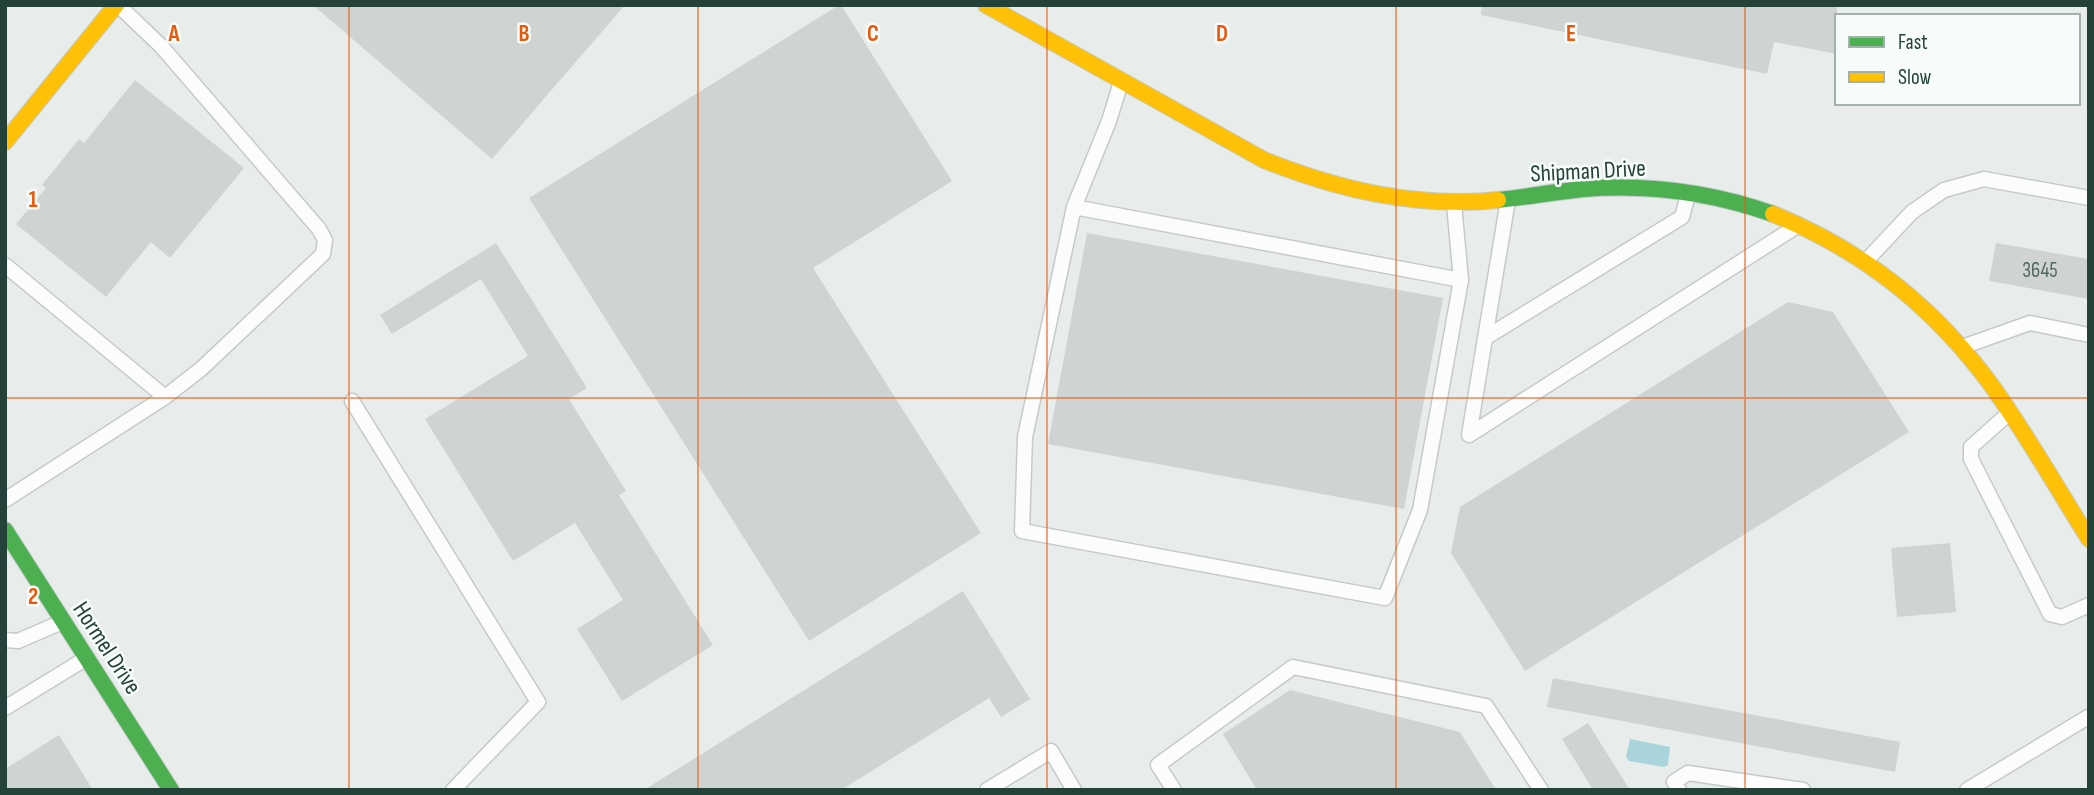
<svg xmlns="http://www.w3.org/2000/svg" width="2094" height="795" font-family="'Sofia Sans Condensed',sans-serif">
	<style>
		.water { fill: #a9d4db }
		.building { fill: #cfd4d2 }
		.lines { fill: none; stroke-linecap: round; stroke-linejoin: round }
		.lane-casing { stroke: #c5cac8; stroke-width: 17 }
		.fast-casing { stroke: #c3cbc8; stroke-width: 18 }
		.slow-casing { stroke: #c3cbc8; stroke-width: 18 }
		.lane { stroke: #fcfcfc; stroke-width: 14 }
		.fast { stroke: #4caf50; stroke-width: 16 }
		.slow { stroke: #ffc107; stroke-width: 16 }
		.grid { fill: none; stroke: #e8590c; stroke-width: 2; stroke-opacity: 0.55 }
		.labels { text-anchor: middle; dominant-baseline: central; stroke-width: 5; stroke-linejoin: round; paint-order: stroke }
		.number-label { font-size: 21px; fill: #506761 }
		.street-label { font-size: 24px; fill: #24423a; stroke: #f7fbf9 }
		.grid-label { font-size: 23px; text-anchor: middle; font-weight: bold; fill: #e8590c; stroke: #f7fbf9; stroke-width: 5; stroke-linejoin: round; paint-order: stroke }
	</style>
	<rect width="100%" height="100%" fill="#e8edeb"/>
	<path class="water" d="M1630 739 1670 747 1668 765 1664 767 1629 761 1626 757Z"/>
	<path class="building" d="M313 5H625L492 159Z
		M839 5H841L952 181 813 268 981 533 809 641 529 198Z
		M1482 5H1837V54L1774 42 1767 74 1481 15Z
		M135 80 244 168 170 258 151 242 106 297 16 224 46 188 42 185 79 139 84 143Z
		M1087 233 1443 298 1404 509 1048 444Z
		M496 243 587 388 569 399 626 491 619 495 713 645 622 701 577 629 623 600 575 523 513 561 425 419 528 356 481 279 392 334 380 315Z
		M1996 243 2089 259V299L1989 281Z
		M1788 302 1833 312 1909 432 1525 671 1451 553 1460 507Z
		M1950 543 1956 612 1897 617 1891 548Z
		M963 591 1030 699 1001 717 989 698 841 790H644Z
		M1553 678 1900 742 1895 772 1547 707Z
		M1290 690 1460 732 1496 790H1257L1223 734Z
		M1588 723 1630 790H1593L1562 739Z
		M59 735 93 790H5V769Z"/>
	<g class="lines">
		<defs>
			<path id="lane" d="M1121 82 1109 121 1074 207 1025 437 1022 531 1385 598 1420 510 1461 280 1454 204
				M1508 200 1469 435 1794 228
				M1074 207 1461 280
				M1866 261 1912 212 1944 190 1984 179 2089 198
				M5 265 165 397
				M1485 338 1682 217 1688 195
				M1962 347 2030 323 2089 335
				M352 401 538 702 453 790
				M2008 414 1971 447V459L2050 614 2062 617 2089 605
				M5 500 165 397 201 369 323 254 325 240 319 229 161 46 118 5
				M5 640 18 641 62 622
				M5 708 85 659
				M987 790 1051 751 1074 790
				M1174 790 1158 765 1293 667 1486 706 1541 790
				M1679 790 1674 782 1688 773 1803 790
				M1967 790 2088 717 2089 719"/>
			<path id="fast" d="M1498 200C1526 197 1554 192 1583 189 1647 184 1713 193 1773 214
				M5 530 171 790"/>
			<path id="slow" d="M986 5 1264 160C1339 190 1416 208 1498 200
				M5 142 116 5
				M1773 214C1864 251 1934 307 1992 386 2027 435 2057 488 2089 539"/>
		</defs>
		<use href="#lane" class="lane-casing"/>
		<use href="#fast" class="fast-casing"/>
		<use href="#slow" class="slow-casing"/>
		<use href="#lane" class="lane"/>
		<use href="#fast" class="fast"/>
		<use href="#slow" class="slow"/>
	</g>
	<path class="grid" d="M349 5V790M698 5V790M1047 5V790M1396 5V790M1745 5V790M5 398H2089"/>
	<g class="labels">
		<g class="number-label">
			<text x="2040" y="270">3645</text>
		</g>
		<g class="street-label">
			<text transform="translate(1588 171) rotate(-3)">Shipman Drive</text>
			<text transform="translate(107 648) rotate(57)">Hormel Drive</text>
		</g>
	</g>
	<g class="grid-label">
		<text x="174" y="41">A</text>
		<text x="524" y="41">B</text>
		<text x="873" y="41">C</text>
		<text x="1222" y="41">D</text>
		<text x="1571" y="41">E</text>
		<text x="33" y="207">1</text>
		<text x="33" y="604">2</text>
	</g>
	<rect width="2094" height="795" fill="none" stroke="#24423a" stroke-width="14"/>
	<rect x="1835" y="14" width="245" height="91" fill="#f7fbf9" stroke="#a3b1ad" stroke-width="2"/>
	<rect x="1849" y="37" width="35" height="10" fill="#4caf50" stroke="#a3b1ad" stroke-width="2"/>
	<text x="1898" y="49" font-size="21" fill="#24423a">Fast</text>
	<rect x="1849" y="72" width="35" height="10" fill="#ffc107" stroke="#a3b1ad" stroke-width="2"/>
	<text x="1898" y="84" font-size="21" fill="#24423a">Slow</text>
</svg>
